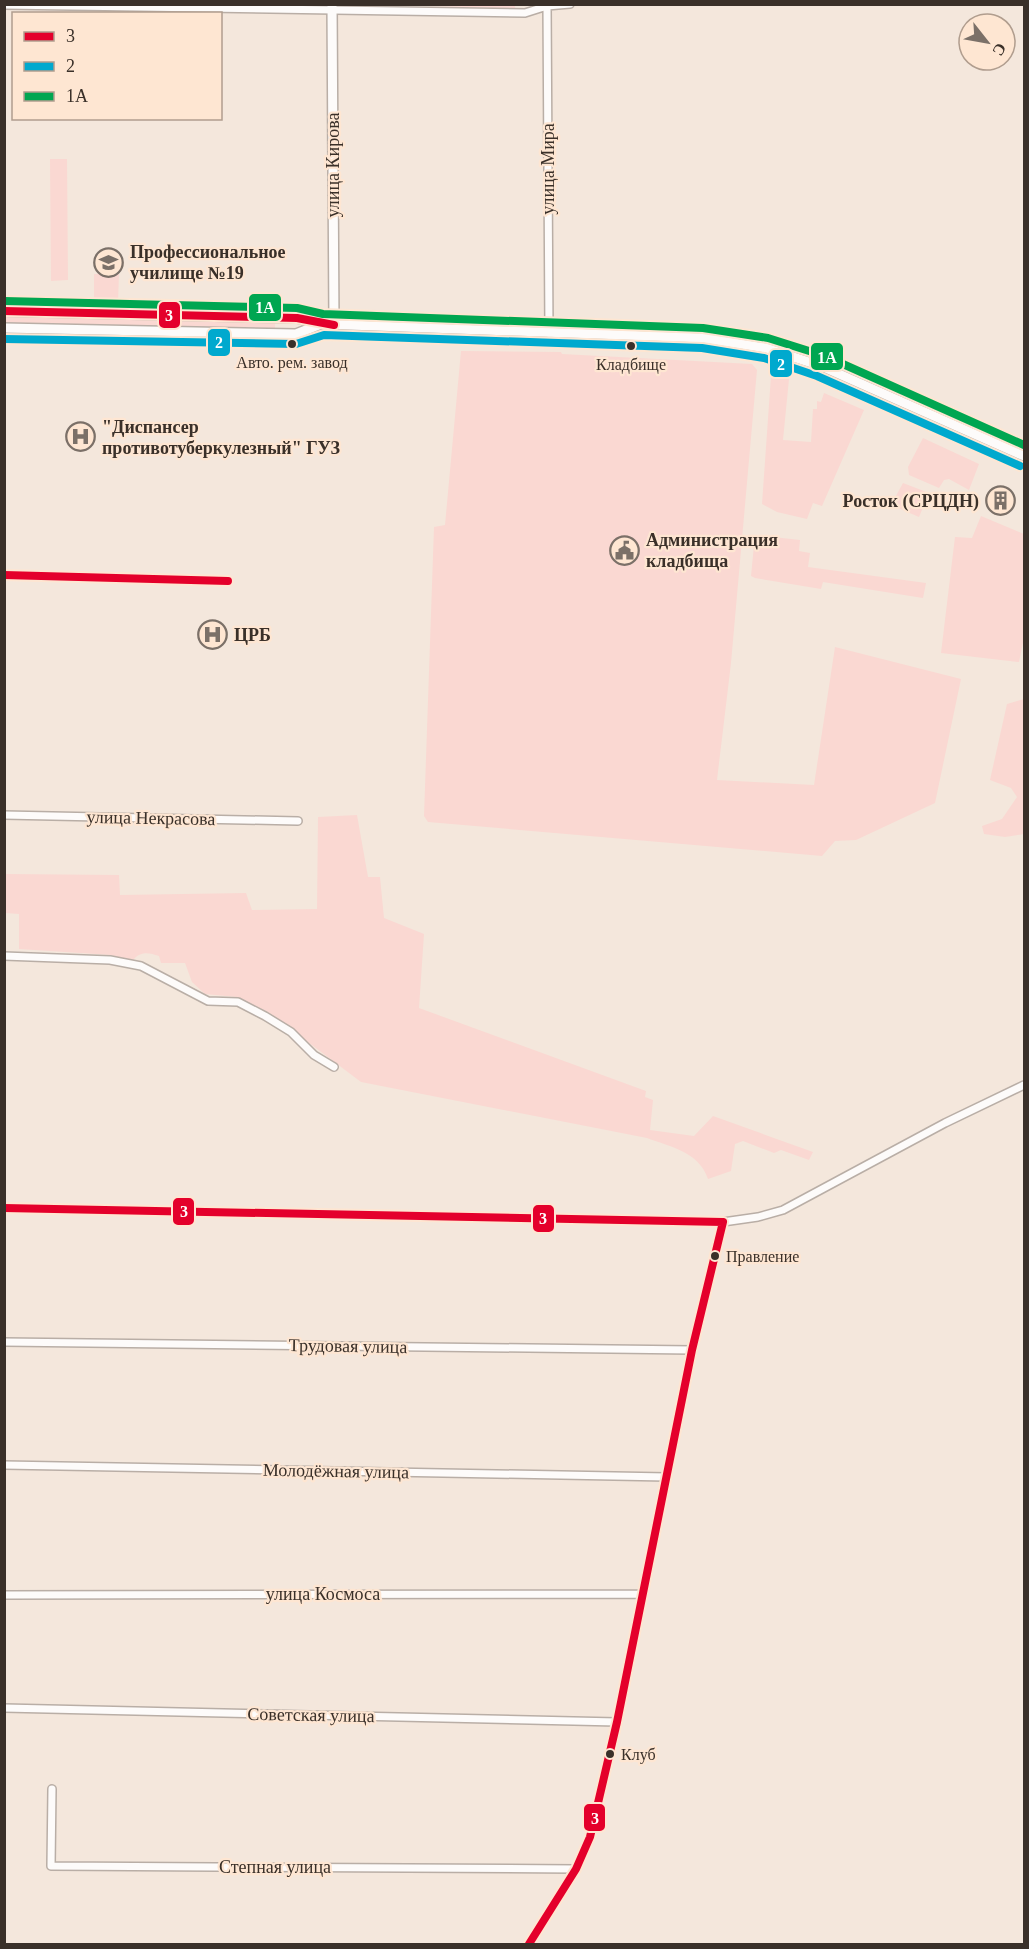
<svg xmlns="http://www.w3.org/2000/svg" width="1029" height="1949" font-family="'Times New Roman',serif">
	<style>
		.green { fill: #fad8d2 }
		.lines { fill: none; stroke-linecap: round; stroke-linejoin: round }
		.minor-casing { stroke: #b9aea6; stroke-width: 10 }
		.secondary-casing { stroke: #b9aea6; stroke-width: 12 }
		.minor { stroke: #fdfbfa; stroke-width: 7 }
		.secondary { stroke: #fdfbfa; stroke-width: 9 }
		.bus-1-casing { stroke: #fee6d2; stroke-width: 12 }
		.bus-2-casing { stroke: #fee6d2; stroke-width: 12 }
		.bus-3-casing { stroke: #fee6d2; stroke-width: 12 }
		.bus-1 { stroke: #e4002b; stroke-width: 8 }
		.bus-2 { stroke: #00a9ce; stroke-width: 8 }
		.bus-3 { stroke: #00a651; stroke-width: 8 }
		.bus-dot { fill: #3a3029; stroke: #fee6d2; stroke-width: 2 }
		.labels { text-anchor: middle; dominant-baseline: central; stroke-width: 4.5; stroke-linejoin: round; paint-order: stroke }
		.bus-label { font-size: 16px; fill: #3a3029; stroke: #fee6d2 }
		.street-label { font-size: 18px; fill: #3a3029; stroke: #fee6d2 }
		.poi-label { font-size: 18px; font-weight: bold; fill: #3a3029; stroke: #fee6d2; text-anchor: start }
		.line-badge { stroke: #fee6d2; stroke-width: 2 }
		.badge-label { font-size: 16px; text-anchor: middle; font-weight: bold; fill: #fff }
	</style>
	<rect width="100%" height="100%" fill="#f4e7dc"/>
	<path class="green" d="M353 4H515V8Z
		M50 159H67L68 280 51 281Z
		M94 274H119L118 302H94Z
		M5 315 275 321V328L5 324Z
		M461 351 561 352 562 354 752 364 757 370 731 663 717 780 814 785 835 647 961 679 935 803 856 840 835 841 822 856 428 822 424 816 434 527 445 525Z
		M776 374 789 379 783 440 811 442 813 409H817V401L821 402 824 393 864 410 822 506 813 503 807 519 777 512 762 504 771 376Z
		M923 438 979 464 969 490 949 479 944 480 939 488 909 475 908 467Z
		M903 483 929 493 919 517 891 505Z
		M981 516 1024 534V638L1019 662 941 653 955 537 972 538Z
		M755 535 800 540 799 551 810 553 808 567 926 583 923 598 823 582 821 589 755 578 751 576Z
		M1024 699V834L1005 837 984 834 982 826 1002 819 1017 797 1011 788 990 780 1007 704Z
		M357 815 368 877H380L384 918 424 934 419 1008 646 1091 645 1097 653 1100 650 1130 694 1136 713 1116 813 1152 809 1160 781 1150 774 1153 743 1141 735 1144 731 1171 708 1179C699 1152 671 1147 647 1138L361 1082 268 1012 237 997 205 994 192 982 185 963H161L159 956C148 952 140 951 132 961L111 955 19 949V914L5 913V874L119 875 120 895 246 893 252 910 317 909 318 817Z"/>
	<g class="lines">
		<defs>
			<path id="minor" d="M547 4 549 333
				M4 5 525 13 547 6 570 4
				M4 575 228 581
				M4 815 298 821
				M4 956 110 960 141 966 208 1001 238 1002 265 1016 291 1032 314 1055 334 1067
				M4 1208 723 1222 758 1217 783 1210 945 1123 1024 1085
				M4 1342 692 1350
				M4 1465 667 1477
				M4 1595 642 1594
				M4 1708 617 1722
				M52 1789 51 1866 576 1869
				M529 1944 576 1869 590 1837 617 1722 692 1350 723 1222"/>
			<path id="secondary" d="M332 4 334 325
				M4 311 297 318 322 324 703 338 766 348 821 366 1024 456
				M4 328 296 334 321 324"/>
		</defs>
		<use href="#minor" class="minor-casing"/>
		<use href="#secondary" class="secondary-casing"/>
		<use href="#minor" class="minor"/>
		<use href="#secondary" class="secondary"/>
		<defs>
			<path id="bus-1" d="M4 311 297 318 334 325
				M4 575 228 581
				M4 1208 723 1222
				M529 1944 576 1869 590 1837 617 1722 692 1350 723 1222"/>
			<path id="bus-2" d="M4 339 296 344 324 335 702 348 764 358 817 376 1020 466"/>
			<path id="bus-3" d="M4 301 297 308 323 314 703 328 768 338 825 356 1024 445"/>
		</defs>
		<use href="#bus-1" class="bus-1-casing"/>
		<use href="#bus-2" class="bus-2-casing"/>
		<use href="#bus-3" class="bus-3-casing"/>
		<use href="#bus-1" class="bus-1"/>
		<use href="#bus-2" class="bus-2"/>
		<use href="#bus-3" class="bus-3"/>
	</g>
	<defs>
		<symbol id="university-ring" viewBox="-11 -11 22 22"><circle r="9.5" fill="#fee6d2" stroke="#7b7068" stroke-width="1.5"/><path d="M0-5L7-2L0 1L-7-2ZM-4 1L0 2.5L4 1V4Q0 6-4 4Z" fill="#7b7068"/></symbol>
		<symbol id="hospital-ring" viewBox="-11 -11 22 22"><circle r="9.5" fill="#fee6d2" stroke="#7b7068" stroke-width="1.5"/><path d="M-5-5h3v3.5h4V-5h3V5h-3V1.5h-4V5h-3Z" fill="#7b7068"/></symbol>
		<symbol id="building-ring" viewBox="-11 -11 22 22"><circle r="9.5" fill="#fee6d2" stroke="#7b7068" stroke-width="1.5"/><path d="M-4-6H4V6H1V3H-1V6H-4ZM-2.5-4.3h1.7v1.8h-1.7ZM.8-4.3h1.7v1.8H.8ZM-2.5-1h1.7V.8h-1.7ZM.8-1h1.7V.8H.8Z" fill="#7b7068"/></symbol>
		<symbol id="civic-ring" viewBox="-11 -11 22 22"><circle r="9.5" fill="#fee6d2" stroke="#7b7068" stroke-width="1.5"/><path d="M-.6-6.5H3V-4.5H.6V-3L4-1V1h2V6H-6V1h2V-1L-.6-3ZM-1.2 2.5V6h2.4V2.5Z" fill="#7b7068"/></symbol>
	</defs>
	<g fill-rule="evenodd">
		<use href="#university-ring" x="92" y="246" width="33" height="33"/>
		<use href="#hospital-ring" x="64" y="420" width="33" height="33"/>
		<use href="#building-ring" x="984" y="484" width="33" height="33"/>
		<use href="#civic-ring" x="608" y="534" width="33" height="33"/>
		<use href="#hospital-ring" x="196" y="618" width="33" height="33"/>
	</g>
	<g class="bus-dot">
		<circle cx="292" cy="344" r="5"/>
		<circle cx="631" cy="346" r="5"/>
		<circle cx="715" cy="1256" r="5"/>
		<circle cx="610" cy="1754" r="5"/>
	</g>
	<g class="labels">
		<g class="bus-label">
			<text x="292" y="362">Авто. рем. завод</text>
			<text x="631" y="364">Кладбище</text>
			<text x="726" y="1256" text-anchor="start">Правление</text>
			<text x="621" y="1754" text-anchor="start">Клуб</text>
		</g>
		<g class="street-label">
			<text transform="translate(333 165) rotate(-90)">улица Кирова</text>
			<text transform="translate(548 169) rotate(-90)">улица Мира</text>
			<text transform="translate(151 818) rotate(1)">улица Некрасова</text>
			<text transform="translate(348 1346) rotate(1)">Трудовая улица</text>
			<text transform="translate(336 1471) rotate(1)">Молодёжная улица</text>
			<text x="323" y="1594">улица Космоса</text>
			<text transform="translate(311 1715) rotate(1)">Советская улица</text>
			<text x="275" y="1867">Степная улица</text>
		</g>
		<g class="poi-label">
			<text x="130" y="252">Профессиональное<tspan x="130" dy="21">училище №19</tspan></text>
			<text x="102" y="427">"Диспансер<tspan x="102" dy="21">противотуберкулезный" ГУЗ</tspan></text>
			<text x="979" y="501" text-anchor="end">Росток (СРЦДН)</text>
			<text x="646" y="540">Администрация<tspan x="646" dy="21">кладбища</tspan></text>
			<text x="234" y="635">ЦРБ</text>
		</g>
	</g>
	<g class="line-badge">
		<rect x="248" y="293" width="34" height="29" rx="6" fill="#00a651"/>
		<rect x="158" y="301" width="23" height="28" rx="6" fill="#e4002b"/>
		<rect x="207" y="328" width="24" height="29" rx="6" fill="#00a9ce"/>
		<rect x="810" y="342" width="34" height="29" rx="6" fill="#00a651"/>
		<rect x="769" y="349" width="24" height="29" rx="6" fill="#00a9ce"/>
		<rect x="172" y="1197" width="23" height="29" rx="6" fill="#e4002b"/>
		<rect x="532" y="1204" width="23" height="29" rx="6" fill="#e4002b"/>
		<rect x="583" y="1803" width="23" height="29" rx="6" fill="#e4002b"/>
	</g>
	<g class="badge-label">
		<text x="265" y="313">1А</text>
		<text x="169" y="321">3</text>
		<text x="219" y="348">2</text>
		<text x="827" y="363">1А</text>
		<text x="781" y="370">2</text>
		<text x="184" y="1217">3</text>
		<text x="543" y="1224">3</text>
		<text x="595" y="1824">3</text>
	</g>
	<rect width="1029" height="1949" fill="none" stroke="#3a3029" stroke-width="12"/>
	<rect x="12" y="12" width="210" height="108" fill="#fee6d2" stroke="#b09d8e" stroke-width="1.5"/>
	<rect x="24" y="32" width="30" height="9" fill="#e4002b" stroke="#b09d8e" stroke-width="1.5"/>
	<text x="66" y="42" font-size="18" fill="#3a3029">3</text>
	<rect x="24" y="62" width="30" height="9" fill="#00a9ce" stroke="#b09d8e" stroke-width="1.5"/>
	<text x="66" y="72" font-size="18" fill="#3a3029">2</text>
	<rect x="24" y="92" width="30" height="9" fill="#00a651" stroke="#b09d8e" stroke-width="1.5"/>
	<text x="66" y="102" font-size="18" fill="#3a3029">1А</text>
	<g transform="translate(987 42) rotate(121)"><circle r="28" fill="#fee6d2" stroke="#b09d8e" stroke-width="1.5"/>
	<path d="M0-4.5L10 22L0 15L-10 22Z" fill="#7b7068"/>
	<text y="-9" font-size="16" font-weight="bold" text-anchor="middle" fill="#3a3029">С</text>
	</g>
</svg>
